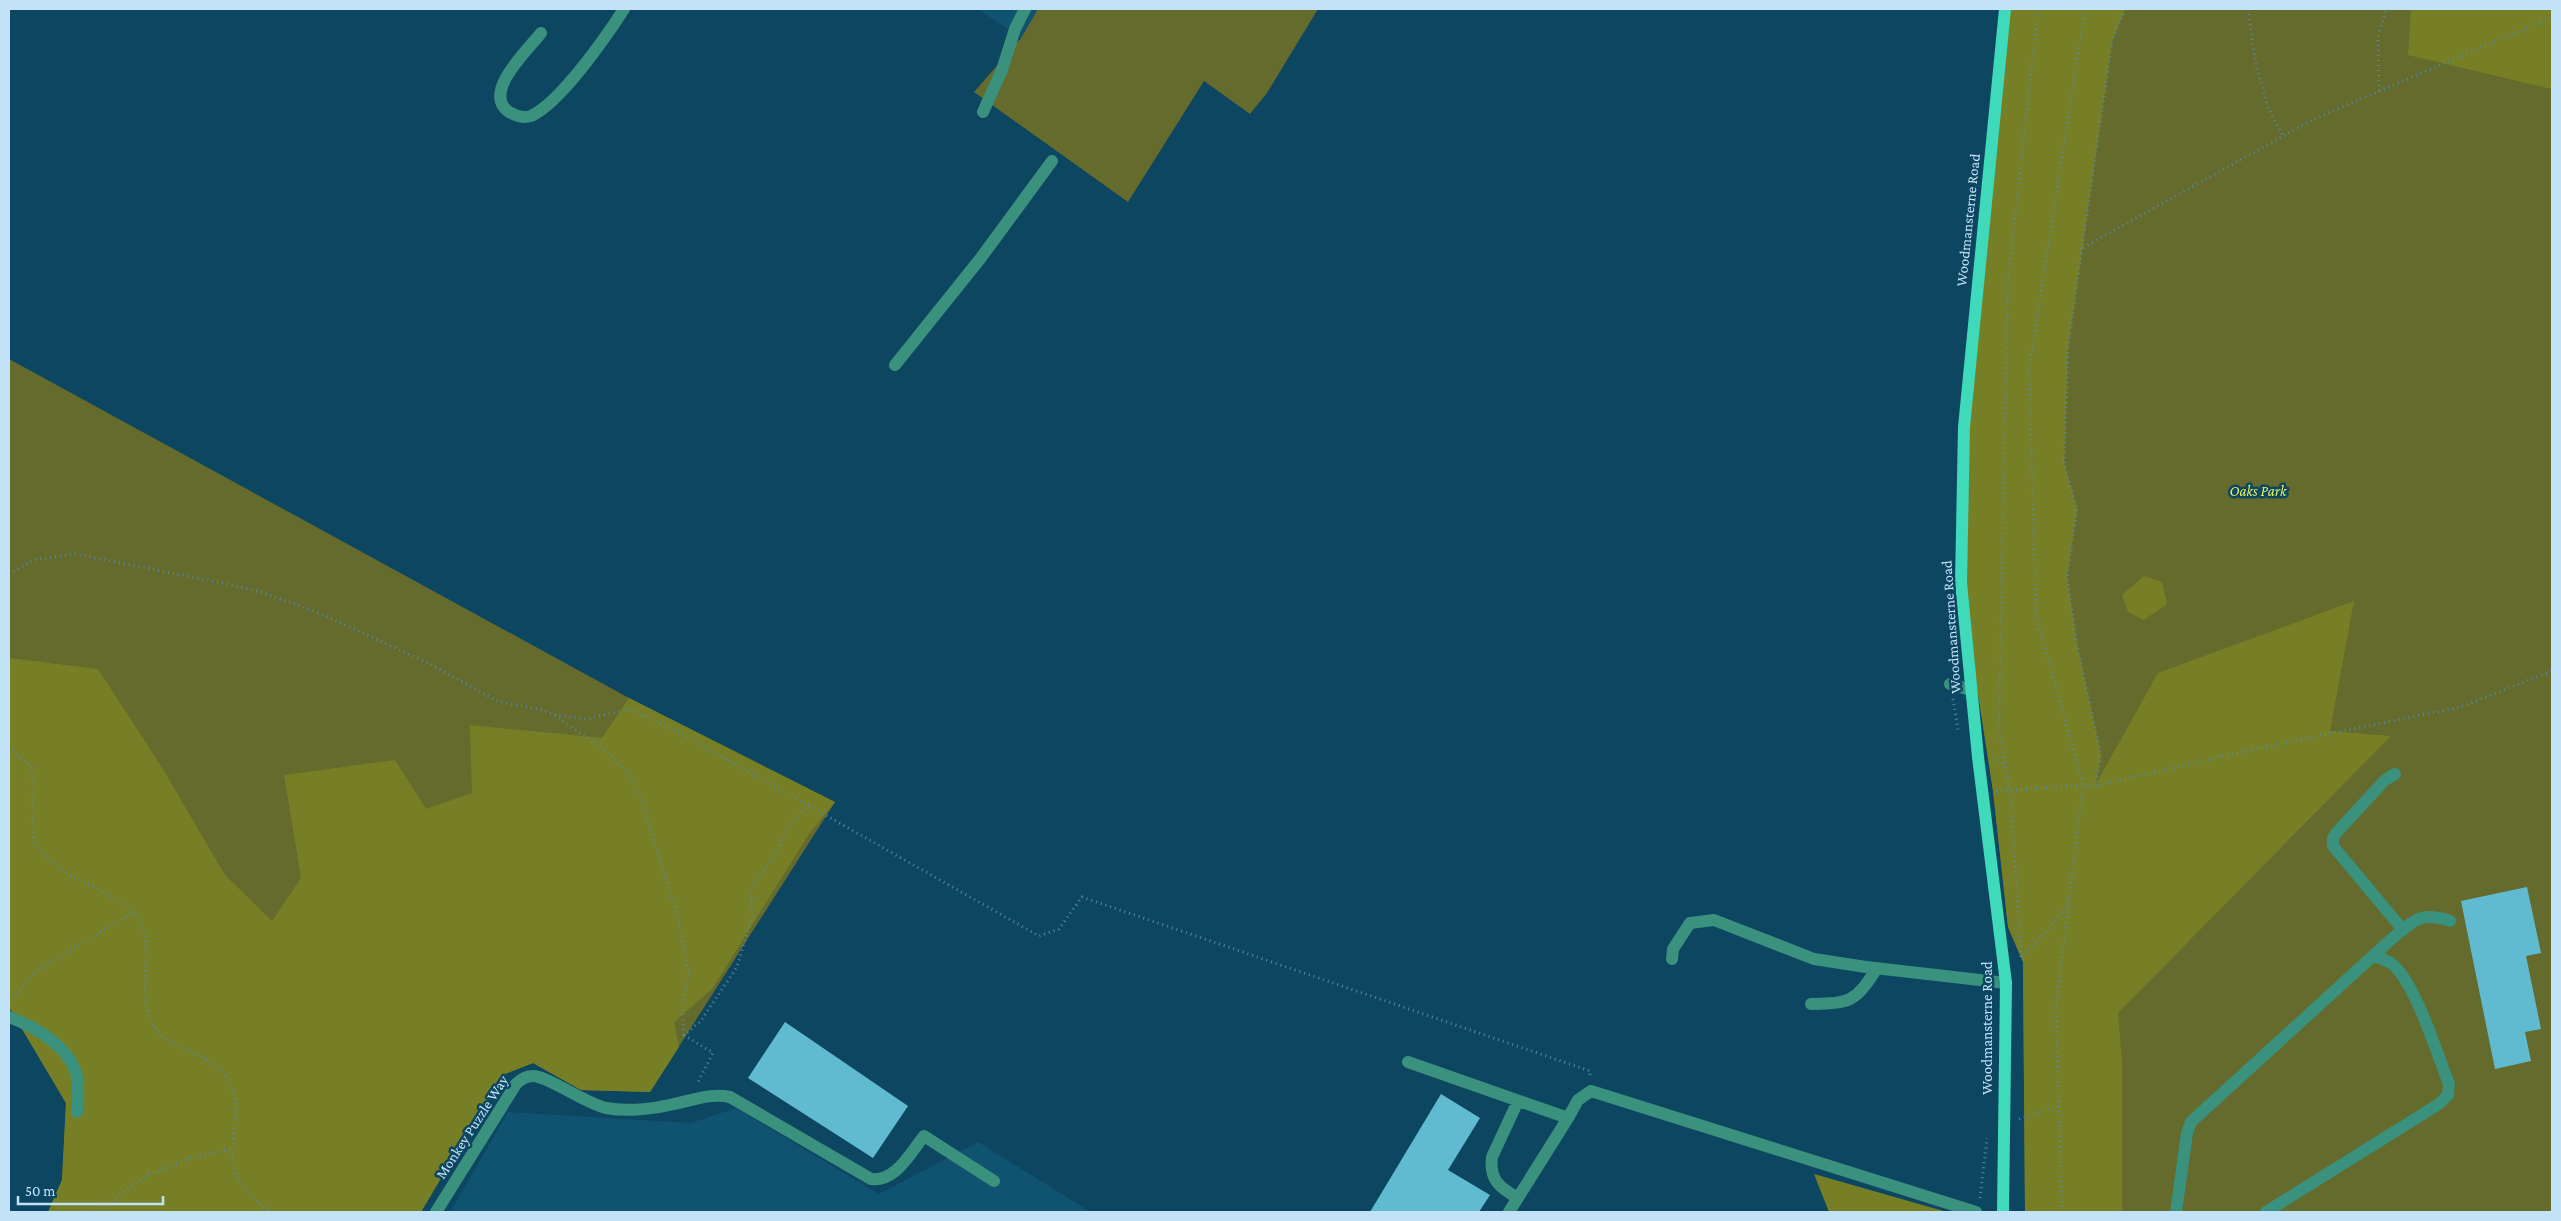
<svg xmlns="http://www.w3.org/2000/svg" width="2561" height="1221" font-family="'Crimson Pro',serif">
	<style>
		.built { fill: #0f5371 }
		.green { fill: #646b2c }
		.forest { fill: #767f25 }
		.building { fill: #61bbd0 }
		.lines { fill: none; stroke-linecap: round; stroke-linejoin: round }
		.path { stroke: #5988a0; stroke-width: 3; stroke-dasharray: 1 4; stroke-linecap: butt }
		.minor { stroke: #3a917d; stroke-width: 12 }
		.major { stroke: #3edab9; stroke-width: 12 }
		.labels { text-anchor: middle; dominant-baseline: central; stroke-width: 5; stroke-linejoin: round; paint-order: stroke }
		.street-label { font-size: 15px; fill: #c1e2f7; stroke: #0d4661 }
		.park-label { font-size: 15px; font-style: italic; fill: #e1f15c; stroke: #0d4661 }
	</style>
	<rect width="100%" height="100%" fill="#0d4661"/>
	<path class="built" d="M978 9H1038L1021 38Z
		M736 1108 879 1194 978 1142 1091 1212H450L508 1112 691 1123Z"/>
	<path class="green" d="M1038 9H1318L1267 93 1250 114 1204 81 1128 202 974 92 1021 38Z
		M2005 9H2552V1212H2025L2023 962 2008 927 1993 791 1961 583Z
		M9 359 629 698 835 802 650 1092 581 1090 533 1063 502 1075 421 1212H48L62 1180 66 1103 9 1007Z"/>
	<path class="forest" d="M2005 9H2125L2112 42 2068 348 2064 463 2077 509 2067 577 2077 644 2101 755 2096 784 2158 673 2354 601 2330 731 2391 736 2118 1013 2122 1061V1212H2025L2023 962 2008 927 1993 791 1961 583 1964 427Z
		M2411 9H2552V89L2408 55Z
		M2144 576 2162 582 2167 604 2144 620 2128 612 2122 595Z
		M9 658 98 669 161 766 225 875 272 921 301 878 284 775 395 760 426 809 472 793 470 725 602 738 629 698 835 802 809 834 712 989 674 1022 679 1047 650 1092 581 1090 533 1063 502 1075 421 1212H48L62 1180 66 1103 9 1007Z
		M1814 1174 1947 1212H1829Z"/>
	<path class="building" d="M2527 887 2541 953 2526 956 2541 1029 2525 1032 2531 1061 2495 1069 2461 901Z
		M785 1022 908 1106 873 1158 748 1078Z
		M1441 1094 1480 1118 1448 1170 1490 1195 1479 1212H1370Z"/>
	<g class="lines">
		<path class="path" d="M2125 9 2112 42 2082 248 2314 119 2552 17
			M2248 9 2255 61 2268 108 2283 136
			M2379 91 2378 37 2386 9
			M2082 248 2068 348 2064 463 2077 509 2067 577 2077 644 2101 755 2095 786
			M9 574 33 560 75 554 223 583 261 592 317 612 430 664 497 701 542 710 554 715 586 719 630 709 684 735 1039 936 1059 929 1082 897 1590 1071V1076
			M1953 699 1958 730
			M555 715C585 739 625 757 640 795L678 919 689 974 682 1007 684 1035 700 1022 737 967 752 917 751 889 772 859 790 825 809 805
			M9 747 32 768 33 841C42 851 52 863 63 871 77 880 127 902 135 913 158 944 136 984 150 1019 164 1053 211 1050 227 1078 256 1131 198 1161 271 1212
			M1993 759 2005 766
			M1996 791 2083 785 2095 786 2268 746 2461 707 2552 671
			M2021 957 2010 790 1999 731 2002 551 2008 281 2038 9
			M2021 957 2049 930 2068 903
			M9 1001 39 969 134 912
			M684 1035 713 1053 698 1082
			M2019 1119 2059 1106
			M1980 1198 1987 1138
			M95 1212 145 1176 191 1158 231 1149
			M2062 1212 2056 1008 2083 785 2036 615 2029 370 2085 9"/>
		<path class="minor" d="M541 33C528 50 481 93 509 112 516 116 523 119 531 116 560 103 606 37 624 9
			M983 112 1002 70 1015 29 1025 9
			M895 365 980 259 1052 161
			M1950 684 1971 690
			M2395 774 2385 780 2337 832 2333 838V846L2403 930
			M1672 959 1673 949 1690 923 1714 920 1814 959 1866 967 2006 983
			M1811 1004C1850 1003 1855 1003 1877 968
			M9 1017C35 1027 71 1047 77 1077 79 1088 77 1101 77 1112
			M1408 1062 1568 1118 1578 1100 1591 1091 1976 1212
			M1518 1101 1492 1157C1489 1180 1500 1188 1518 1198
			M436 1212 516 1084C521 1079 526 1076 533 1076 548 1076 584 1103 606 1108 627 1112 654 1109 674 1104 694 1100 710 1093 730 1097L871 1179C896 1182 910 1153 924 1136L994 1181
			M1509 1212 1568 1118
			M2176 1212 2187 1133 2191 1122 2387 943C2412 923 2417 910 2450 921
			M2266 1212 2439 1104 2448 1095 2449 1084C2437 1054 2415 981 2391 963 2386 960 2379 958 2373 956"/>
		<path class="major" d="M2003 1212 2006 983 1978 757 1961 583 1964 427 2005 9"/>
	</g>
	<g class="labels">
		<g class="street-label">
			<text transform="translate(1968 220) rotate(-84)">Woodmansterne Road</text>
			<text transform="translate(1951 627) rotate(-94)">Woodmansterne Road</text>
			<text transform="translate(1987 1028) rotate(-90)">Woodmansterne Road</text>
			<text transform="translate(472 1127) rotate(-57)">Monkey Puzzle Way</text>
		</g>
		<g class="park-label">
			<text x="2258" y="491">Oaks Park</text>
		</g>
	</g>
	<rect width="2561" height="1221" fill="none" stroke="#c1e2f7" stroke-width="20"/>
	<path d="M18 1196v8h145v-8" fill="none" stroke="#c1e2f7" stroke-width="2.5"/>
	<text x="25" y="1196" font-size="15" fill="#c1e2f7" stroke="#0d4661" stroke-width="4" paint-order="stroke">50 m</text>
</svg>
